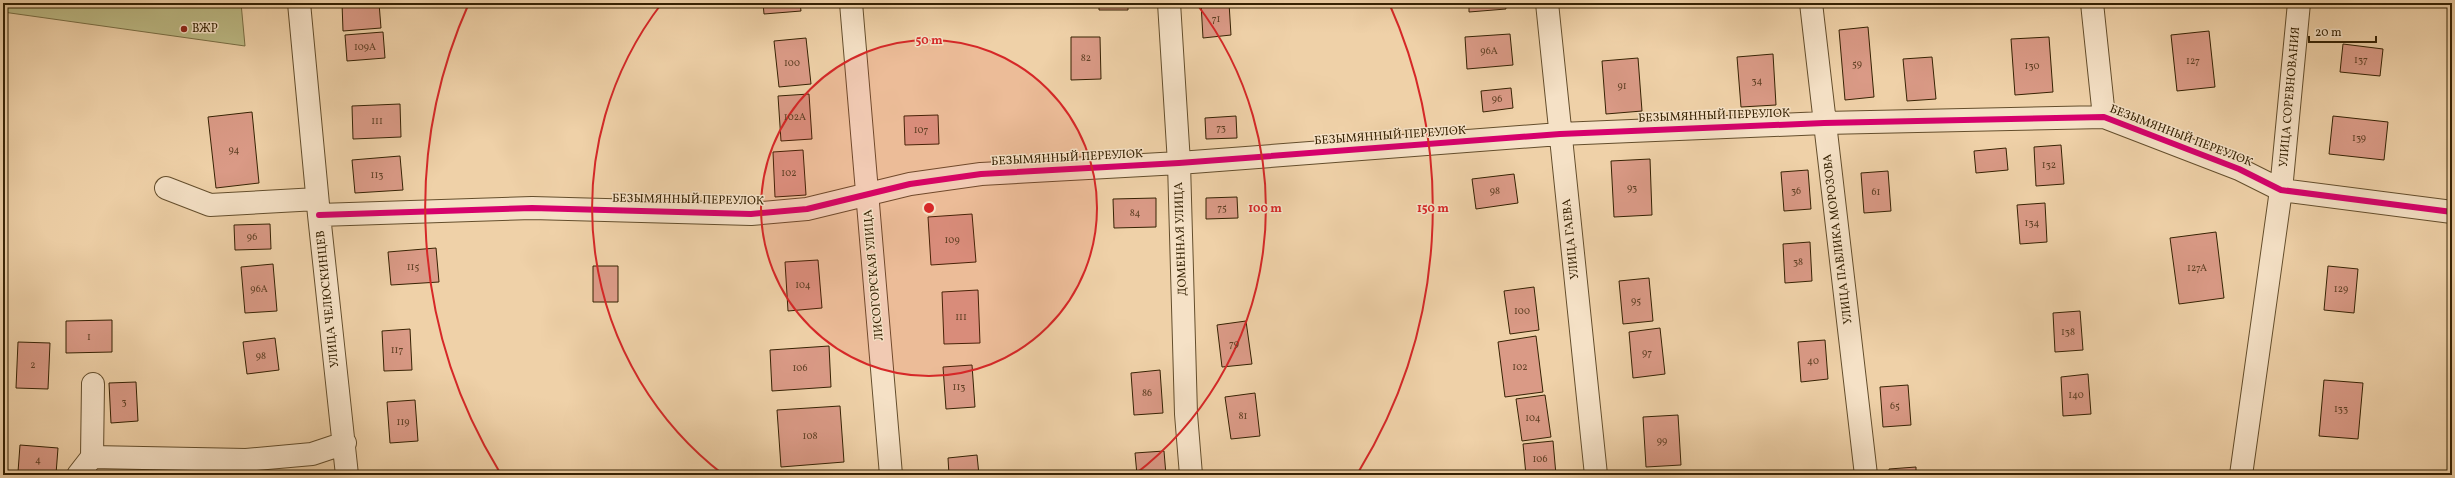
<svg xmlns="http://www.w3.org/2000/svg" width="2455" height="478" font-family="Vollkorn,serif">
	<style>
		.green { fill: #bcba85; stroke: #796e44 }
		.building { fill: #da9a86; stroke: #362203 }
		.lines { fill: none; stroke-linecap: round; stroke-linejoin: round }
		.minor-casing { stroke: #644e2c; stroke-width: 24 }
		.minor { stroke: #f5e1c6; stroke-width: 22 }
		.cycleway-casing { stroke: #f5e1c6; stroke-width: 8 }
		.cycleway { stroke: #d6006c; stroke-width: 6 }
		.ring { fill: none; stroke: #d62828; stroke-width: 2 }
		.poi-dot { fill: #8f2418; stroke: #f5e1c6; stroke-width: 1.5 }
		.labels { text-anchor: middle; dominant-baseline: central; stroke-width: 3; stroke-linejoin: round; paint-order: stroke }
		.number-label { font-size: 10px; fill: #5f4024 }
		.poi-label { font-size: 12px; fill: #362203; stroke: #f5e1c6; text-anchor: start }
		.street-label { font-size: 12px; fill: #362203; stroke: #f5e1c6 }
		.centre { fill: #d62828; stroke: #f5e1c6; stroke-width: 2 }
		.ring-label { font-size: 12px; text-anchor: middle; font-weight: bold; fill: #d62828; stroke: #f5e1c6; stroke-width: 3; stroke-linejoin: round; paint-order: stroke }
	</style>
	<rect width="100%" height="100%" fill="#efd1a8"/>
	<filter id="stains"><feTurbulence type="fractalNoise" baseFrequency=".005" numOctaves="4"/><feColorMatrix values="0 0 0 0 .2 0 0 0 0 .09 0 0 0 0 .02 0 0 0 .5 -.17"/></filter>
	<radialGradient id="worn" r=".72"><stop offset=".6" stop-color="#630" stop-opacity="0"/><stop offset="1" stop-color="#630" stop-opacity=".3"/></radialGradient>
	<path class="green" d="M3 3H241L245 46 3 12Z"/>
	<path class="building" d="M342 3H379L381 28 343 31Z
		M763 3H800L801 11 764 14Z
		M1099 3H1128V10H1099Z
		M1201 3H1229L1231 35 1203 38Z
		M1469 3H1505L1506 9 1469 12Z
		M1868 27 1874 97 1845 100 1839 30Z
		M2209 31 2215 87 2177 91 2171 35Z
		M383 32 385 58 347 61 345 35Z
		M1510 34 1513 65 1467 69 1465 37Z
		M1071 37H1100L1101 79 1071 80Z
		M2049 37 2053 92 2015 95 2011 39Z
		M806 38 811 84 779 87 774 41Z
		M2343 44 2383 49 2380 76 2340 72Z
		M1773 54 1776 105 1741 107 1737 57Z
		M1932 57 1936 99 1907 101 1903 59Z
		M1638 58 1642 111 1606 114 1602 61Z
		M1511 88 1513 108 1483 112 1481 91Z
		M809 94 812 139 781 141 778 96Z
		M400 104 401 137 353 139 352 106Z
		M252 112 259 183 216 188 208 117Z
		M938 115 939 144 905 145 904 116Z
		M1236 116 1237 138 1206 139 1205 118Z
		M2333 116 2388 122 2384 160 2329 154Z
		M2061 145 2064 184 2036 186 2034 147Z
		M2006 148 2008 170 1976 173 1974 151Z
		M803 150 806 195 775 197 773 152Z
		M400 156 403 190 355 193 352 160Z
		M1650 159 1652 215 1614 217 1611 161Z
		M1808 170 1811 209 1784 211 1781 172Z
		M1888 171 1891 211 1864 213 1861 173Z
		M1514 174 1518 203 1476 209 1472 179Z
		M1237 197 1238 218 1206 219V198Z
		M1156 198V227L1114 228 1113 199Z
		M2045 203 2047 242 2020 244 2017 205Z
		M972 214 976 262 931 265 928 217Z
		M270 224 271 249 235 250 234 225Z
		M2216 232 2224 298 2179 304 2170 238Z
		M1810 242 1812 281 1785 283 1783 244Z
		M436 248 439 282 391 285 388 252Z
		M818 260 822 308 788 311 785 262Z
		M273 264 277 311 245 313 241 267Z
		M593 266H618V302H593Z
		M2328 266 2358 269 2354 313 2324 310Z
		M1649 278 1653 321 1623 324 1619 281Z
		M1534 287 1539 330 1510 334 1504 291Z
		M978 290 980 343 944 344 942 292Z
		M2080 311 2083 350 2055 352 2053 313Z
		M112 320V352L66 353V321Z
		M1246 321 1252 364 1222 367 1217 325Z
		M1660 328 1665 374 1633 378 1629 332Z
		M410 329 412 370 384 371 382 331Z
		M1536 336 1543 392 1505 397 1498 342Z
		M275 338 279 370 247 374 243 342Z
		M1825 340 1828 379 1801 382 1798 342Z
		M18 342 50 343 48 389 16 388Z
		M829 346 831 387 772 391 770 350Z
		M972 365 975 407 946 409 943 367Z
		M1160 370 1163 413 1134 415 1131 373Z
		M2088 374 2091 414 2063 416 2061 377Z
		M2324 380 2363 383 2358 439 2319 436Z
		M136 382 138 421 111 423 109 383Z
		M1908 385 1911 425 1883 427 1880 387Z
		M1255 393 1260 436 1231 439 1225 397Z
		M1545 395 1551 437 1522 441 1516 399Z
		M415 400 418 441 390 443 387 402Z
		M840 406 844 462 781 467 777 410Z
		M2452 406V432L2450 431Z
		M1678 415 1681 465 1646 467 1643 417Z
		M1553 441 1556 475H1526L1523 444Z
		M20 445 58 448 56 474 18 472Z
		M1164 451 1166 475H1137L1135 453Z
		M977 455 979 475H949L948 458Z
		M1916 467V475H1889V469Z
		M129 472V475H97V473Z
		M2318 473 2350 475H2318Z"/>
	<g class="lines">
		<defs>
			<path id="minor" d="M299 3 319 215 347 475
				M851 3 891 475
				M1169 3 1179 163 1186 414 1191 475
				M1547 3 1596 475
				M1811 3 1866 475
				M2092 3 2104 117
				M166 188 210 205 317 199
				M319 215 532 208 751 214 807 209 910 184 981 174 1179 163 1560 134 1824 123 2104 117 2239 169 2281 190 2452 212
				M92 457 246 460 312 454 345 443
				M78 475 92 457 93 384
				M2241 475 2281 190 2299 3"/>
		</defs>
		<use href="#minor" class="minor-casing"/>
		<use href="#minor" class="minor"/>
		<defs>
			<path id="cycleway" d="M319 215 532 208 751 214 807 209 910 184 981 174 1179 163 1560 134 1824 123 2104 117 2239 169 2281 190 2452 212"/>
		</defs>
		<use href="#cycleway" class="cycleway-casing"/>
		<use href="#cycleway" class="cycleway"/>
	</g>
	<circle cx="929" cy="208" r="168" fill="#d62828" fill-opacity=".12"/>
	<g class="ring">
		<circle cx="929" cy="208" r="168"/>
		<path d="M724 475A336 336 0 0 1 662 3M1196 3A336 336 0 0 1 1134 475"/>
		<path d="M499 471A504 504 0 0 1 469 3M1389 3A504 504 0 0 1 1359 471"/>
	</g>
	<circle class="poi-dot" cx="184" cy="29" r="4"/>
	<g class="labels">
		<g class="number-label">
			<text x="1216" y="19">71</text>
			<text x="365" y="47">109А</text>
			<text x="1489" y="51">96А</text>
			<text x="1086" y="58">82</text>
			<text x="2361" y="60">137</text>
			<text x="2193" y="61">127</text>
			<text x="792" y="63">100</text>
			<text x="1857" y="64">59</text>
			<text x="2032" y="66">130</text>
			<text x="1757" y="81">34</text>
			<text x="1622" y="86">91</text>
			<text x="1497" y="99">96</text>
			<text x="795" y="117">102А</text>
			<text x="377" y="121">111</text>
			<text x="1221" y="128">73</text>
			<text x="921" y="130">107</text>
			<text x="2359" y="138">139</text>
			<text x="234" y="150">94</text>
			<text x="2049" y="165">132</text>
			<text x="789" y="173">102</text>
			<text x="377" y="175">113</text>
			<text x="1632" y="188">93</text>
			<text x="1495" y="191">98</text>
			<text x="1796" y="191">36</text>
			<text x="1876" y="192">61</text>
			<text x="1222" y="208">75</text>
			<text x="1135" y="213">84</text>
			<text x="2032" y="223">134</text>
			<text x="252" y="237">96</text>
			<text x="952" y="240">109</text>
			<text x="1798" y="262">38</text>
			<text x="413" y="267">115</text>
			<text x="2197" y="268">127А</text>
			<text x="803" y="285">104</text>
			<text x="259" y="289">96А</text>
			<text x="2341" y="289">129</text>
			<text x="1636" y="301">95</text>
			<text x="1522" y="311">100</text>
			<text x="961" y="317">111</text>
			<text x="2068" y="332">138</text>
			<text x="89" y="337">1</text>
			<text x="1234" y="344">79</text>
			<text x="397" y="350">117</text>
			<text x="1647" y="353">97</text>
			<text x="261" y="356">98</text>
			<text x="1813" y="361">40</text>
			<text x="33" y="365">2</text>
			<text x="1520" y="367">102</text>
			<text x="800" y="368">106</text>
			<text x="959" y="387">113</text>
			<text x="1147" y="393">86</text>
			<text x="2076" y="395">140</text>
			<text x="124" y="402">3</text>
			<text x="1895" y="406">65</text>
			<text x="2341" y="409">133</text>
			<text x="1243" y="416">81</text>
			<text x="1533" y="418">104</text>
			<text x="403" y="422">119</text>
			<text x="810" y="436">108</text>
			<text x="1662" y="441">99</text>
			<text x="1540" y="459">106</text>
			<text x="38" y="460">4</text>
		</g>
		<g class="poi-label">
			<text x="192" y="29">ВЖР</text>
		</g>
		<g class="street-label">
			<text transform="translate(2290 97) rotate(-85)">УЛИЦА СОРЕВНОВАНИЯ</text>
			<text transform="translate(1714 116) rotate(-2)">БЕЗЫМЯННЫЙ ПЕРЕУЛОК</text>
			<text transform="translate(1390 136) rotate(-4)">БЕЗЫМЯННЫЙ ПЕРЕУЛОК</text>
			<text transform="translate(2181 136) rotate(21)">БЕЗЫМЯННЫЙ ПЕРЕУЛОК</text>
			<text transform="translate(1067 158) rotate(-3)">БЕЗЫМЯННЫЙ ПЕРЕУЛОК</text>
			<text transform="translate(688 200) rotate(1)">БЕЗЫМЯННЫЙ ПЕРЕУЛОК</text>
			<text transform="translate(1181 239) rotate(-92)">ДОМЕННАЯ УЛИЦА</text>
			<text transform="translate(1571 239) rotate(-96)">УЛИЦА ГАЕВА</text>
			<text transform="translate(1838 239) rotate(-97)">УЛИЦА ПАВЛИКА МОРОЗОВА</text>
			<text transform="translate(874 275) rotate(-95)">ЛИСОГОРСКАЯ УЛИЦА</text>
			<text transform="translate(328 299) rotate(-96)">УЛИЦА ЧЕЛЮСКИНЦЕВ</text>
		</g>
	</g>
	<circle cx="929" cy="208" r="6" class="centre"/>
	<g class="ring-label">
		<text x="929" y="44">50 m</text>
		<text x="1265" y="212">100 m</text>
		<text x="1433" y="212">150 m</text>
	</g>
	<rect width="2455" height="478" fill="none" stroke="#efd1a8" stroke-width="16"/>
	<rect x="4" y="4" width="2447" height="470" fill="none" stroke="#362203" stroke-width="2"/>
	<rect x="8" y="8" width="2439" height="462" fill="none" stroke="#362203"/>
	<path d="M2309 36v6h67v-6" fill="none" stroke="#362203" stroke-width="2"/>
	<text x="2315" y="36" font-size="12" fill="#362203" stroke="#f5e1c6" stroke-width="3" paint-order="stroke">20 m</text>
	<rect width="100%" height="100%" filter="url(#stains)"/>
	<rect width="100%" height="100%" fill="url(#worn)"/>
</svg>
